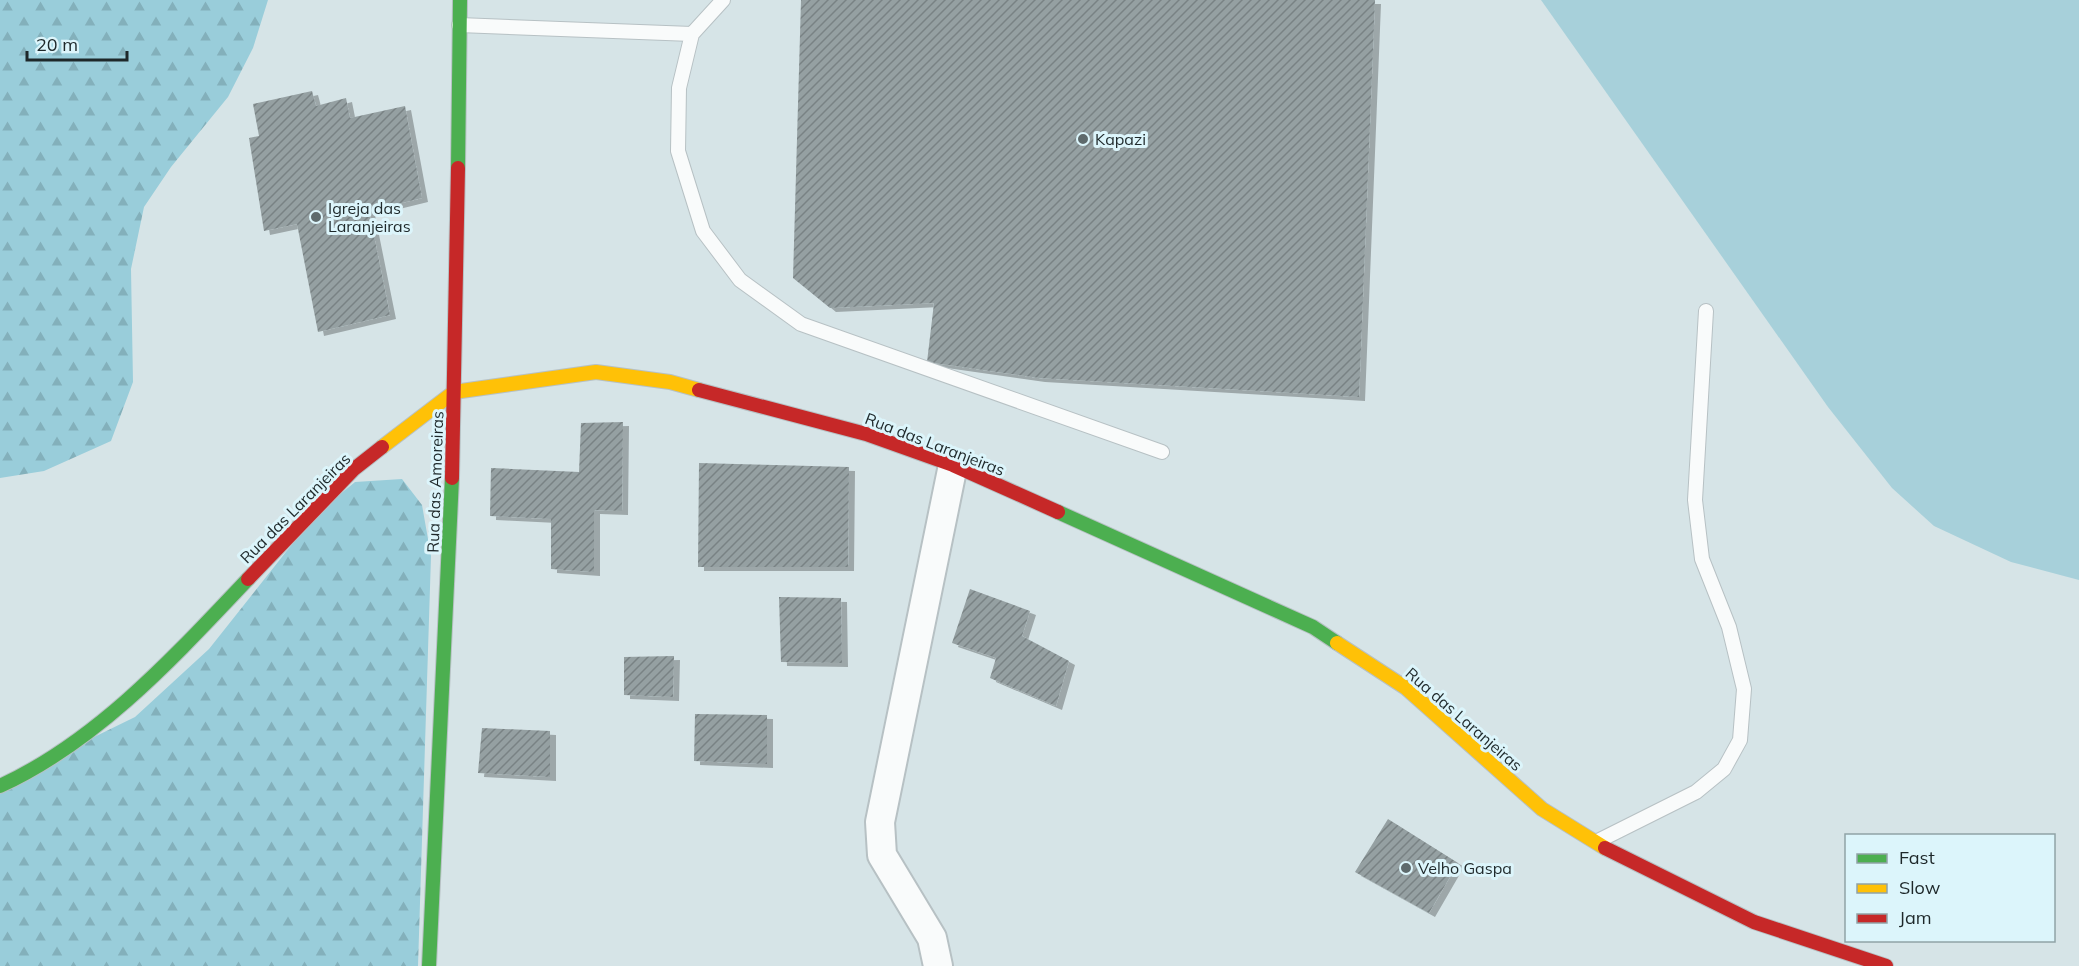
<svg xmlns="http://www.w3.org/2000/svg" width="2079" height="966" font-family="Mulish,sans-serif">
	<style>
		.grass { fill: #a7d0da }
		.forest { fill: url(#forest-firs) }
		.building { fill: url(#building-hatch); filter: url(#shadow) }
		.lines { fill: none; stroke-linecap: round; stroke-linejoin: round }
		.lane-casing { stroke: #b7c1c4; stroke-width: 16 }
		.street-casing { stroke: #b7c1c4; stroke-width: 32 }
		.fast-casing { stroke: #b7c1c4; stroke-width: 16 }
		.slow-casing { stroke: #b7c1c4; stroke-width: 16 }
		.jam-casing { stroke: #b7c1c4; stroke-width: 16 }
		.lane { stroke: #f9fbfb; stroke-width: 14 }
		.street { stroke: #f9fbfb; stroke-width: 28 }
		.fast { stroke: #4caf50; stroke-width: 14 }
		.slow { stroke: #ffc107; stroke-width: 14 }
		.jam { stroke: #c62828; stroke-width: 14 }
		.poi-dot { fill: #5e6a6c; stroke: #dcf5fb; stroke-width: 2 }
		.labels { text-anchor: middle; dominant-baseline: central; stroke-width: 6; stroke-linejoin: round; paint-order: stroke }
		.poi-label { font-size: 16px; fill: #1e282a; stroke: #dcf5fb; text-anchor: start }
		.street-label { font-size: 16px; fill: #1e282a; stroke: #dcf5fb }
	</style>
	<defs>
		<pattern id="forest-firs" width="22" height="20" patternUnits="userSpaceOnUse" patternTransform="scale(1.5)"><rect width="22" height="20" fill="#99cdda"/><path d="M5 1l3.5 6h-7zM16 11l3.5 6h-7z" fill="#83b0bb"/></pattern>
		<pattern id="building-hatch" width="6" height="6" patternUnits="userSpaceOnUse" patternTransform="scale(1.5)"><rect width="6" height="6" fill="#95a0a2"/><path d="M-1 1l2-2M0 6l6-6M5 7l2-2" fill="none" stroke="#798284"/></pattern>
		<filter id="shadow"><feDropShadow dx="6" dy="4" stdDeviation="0" flood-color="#0004"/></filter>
	</defs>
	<rect width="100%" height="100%" fill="#d6e4e7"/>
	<path class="grass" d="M1541 0H2079V580L2011 562 1934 526 1892 488 1828 407Z"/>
	<path class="forest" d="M0 0H268L253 48 228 97 171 167 144 207 131 269 133 382 111 441 44 471 0 478Z
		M402 479 422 505 431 556 418 966H0V783L135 717 209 649 316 514 355 482Z"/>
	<path class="building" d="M801 0H1375L1359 397 1039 378 927 362 934 303 830 308 793 278Z
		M312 91 316 106 346 98 350 118 405 106 422 198 369 211 390 315 318 332 297 224 264 231 249 138 259 136 253 104Z
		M623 422 622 511 594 510V572L551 569V519L490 516 491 468 579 472 581 423Z
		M699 463 849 467 848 567H698Z
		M970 589 1030 611 1022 636 1069 661 1056 706 990 678 996 658 952 643Z
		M779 597 841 598 842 663 781 662Z
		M674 656 673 697 624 695V657Z
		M695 714 767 715V764L694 761Z
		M482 728 550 731V777L478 773Z
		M1388 819 1458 863 1429 913 1355 872Z"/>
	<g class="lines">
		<defs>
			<path id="lane" d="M459 25 692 34 679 88 678 151 703 231 740 280 801 324 1162 452
				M692 34 723 0
				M1598 841 1696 792 1724 769 1740 740 1744 689 1729 627 1702 559 1695 500 1706 311"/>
			<path id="street" d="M938 966 932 938 882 855 880 822 953 465"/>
			<path id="fast" d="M458 168 460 0
				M1058 512 1313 627 1337 643
				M0 786C98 741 175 656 248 579
				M429 966 452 478"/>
			<path id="slow" d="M382 447 454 392 596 372 670 382 699 390
				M1337 643 1406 688 1542 809 1605 848"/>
			<path id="jam" d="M699 390 866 434 953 465 1058 512
				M452 478 458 168
				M248 579 354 469 382 447
				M1605 848 1754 922 1886 966"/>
		</defs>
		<use href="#lane" class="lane-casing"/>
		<use href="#street" class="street-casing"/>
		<use href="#fast" class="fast-casing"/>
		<use href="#slow" class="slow-casing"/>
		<use href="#jam" class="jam-casing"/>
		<use href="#lane" class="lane"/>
		<use href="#street" class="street"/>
		<use href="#fast" class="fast"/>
		<use href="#slow" class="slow"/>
		<use href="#jam" class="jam"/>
	</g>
	<g class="poi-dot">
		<circle cx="1083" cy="139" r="6"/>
		<circle cx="316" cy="217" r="6"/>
		<circle cx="1406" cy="868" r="6"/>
	</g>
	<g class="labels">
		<g class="poi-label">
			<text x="1095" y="139">Kapazi</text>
			<text x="328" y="208">Igreja das<tspan x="328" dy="18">Laranjeiras</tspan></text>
			<text x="1418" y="868">Velho Gaspa</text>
		</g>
		<g class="street-label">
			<text transform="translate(935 444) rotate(21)">Rua das Laranjeiras</text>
			<text transform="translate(435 482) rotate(-88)">Rua das Amoreiras</text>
			<text transform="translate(295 508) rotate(-45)">Rua das Laranjeiras</text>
			<text transform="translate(1464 719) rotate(41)">Rua das Laranjeiras</text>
		</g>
	</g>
	<rect x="1845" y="834" width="210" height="108" fill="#dcf5fb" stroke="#90a3a7" stroke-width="1.5"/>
	<rect x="1857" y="854" width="30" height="9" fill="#4caf50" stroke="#90a3a7" stroke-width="1.5"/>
	<text x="1899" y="864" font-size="18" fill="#1e282a">Fast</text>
	<rect x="1857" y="884" width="30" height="9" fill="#ffc107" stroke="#90a3a7" stroke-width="1.5"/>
	<text x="1899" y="894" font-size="18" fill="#1e282a">Slow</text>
	<rect x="1857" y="914" width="30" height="9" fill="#c62828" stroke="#90a3a7" stroke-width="1.5"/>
	<text x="1899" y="924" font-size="18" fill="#1e282a">Jam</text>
	<path d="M27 51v9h100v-9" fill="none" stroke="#1e282a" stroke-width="3"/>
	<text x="36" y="51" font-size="18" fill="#1e282a" stroke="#dcf5fb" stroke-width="4.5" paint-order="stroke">20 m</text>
</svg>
